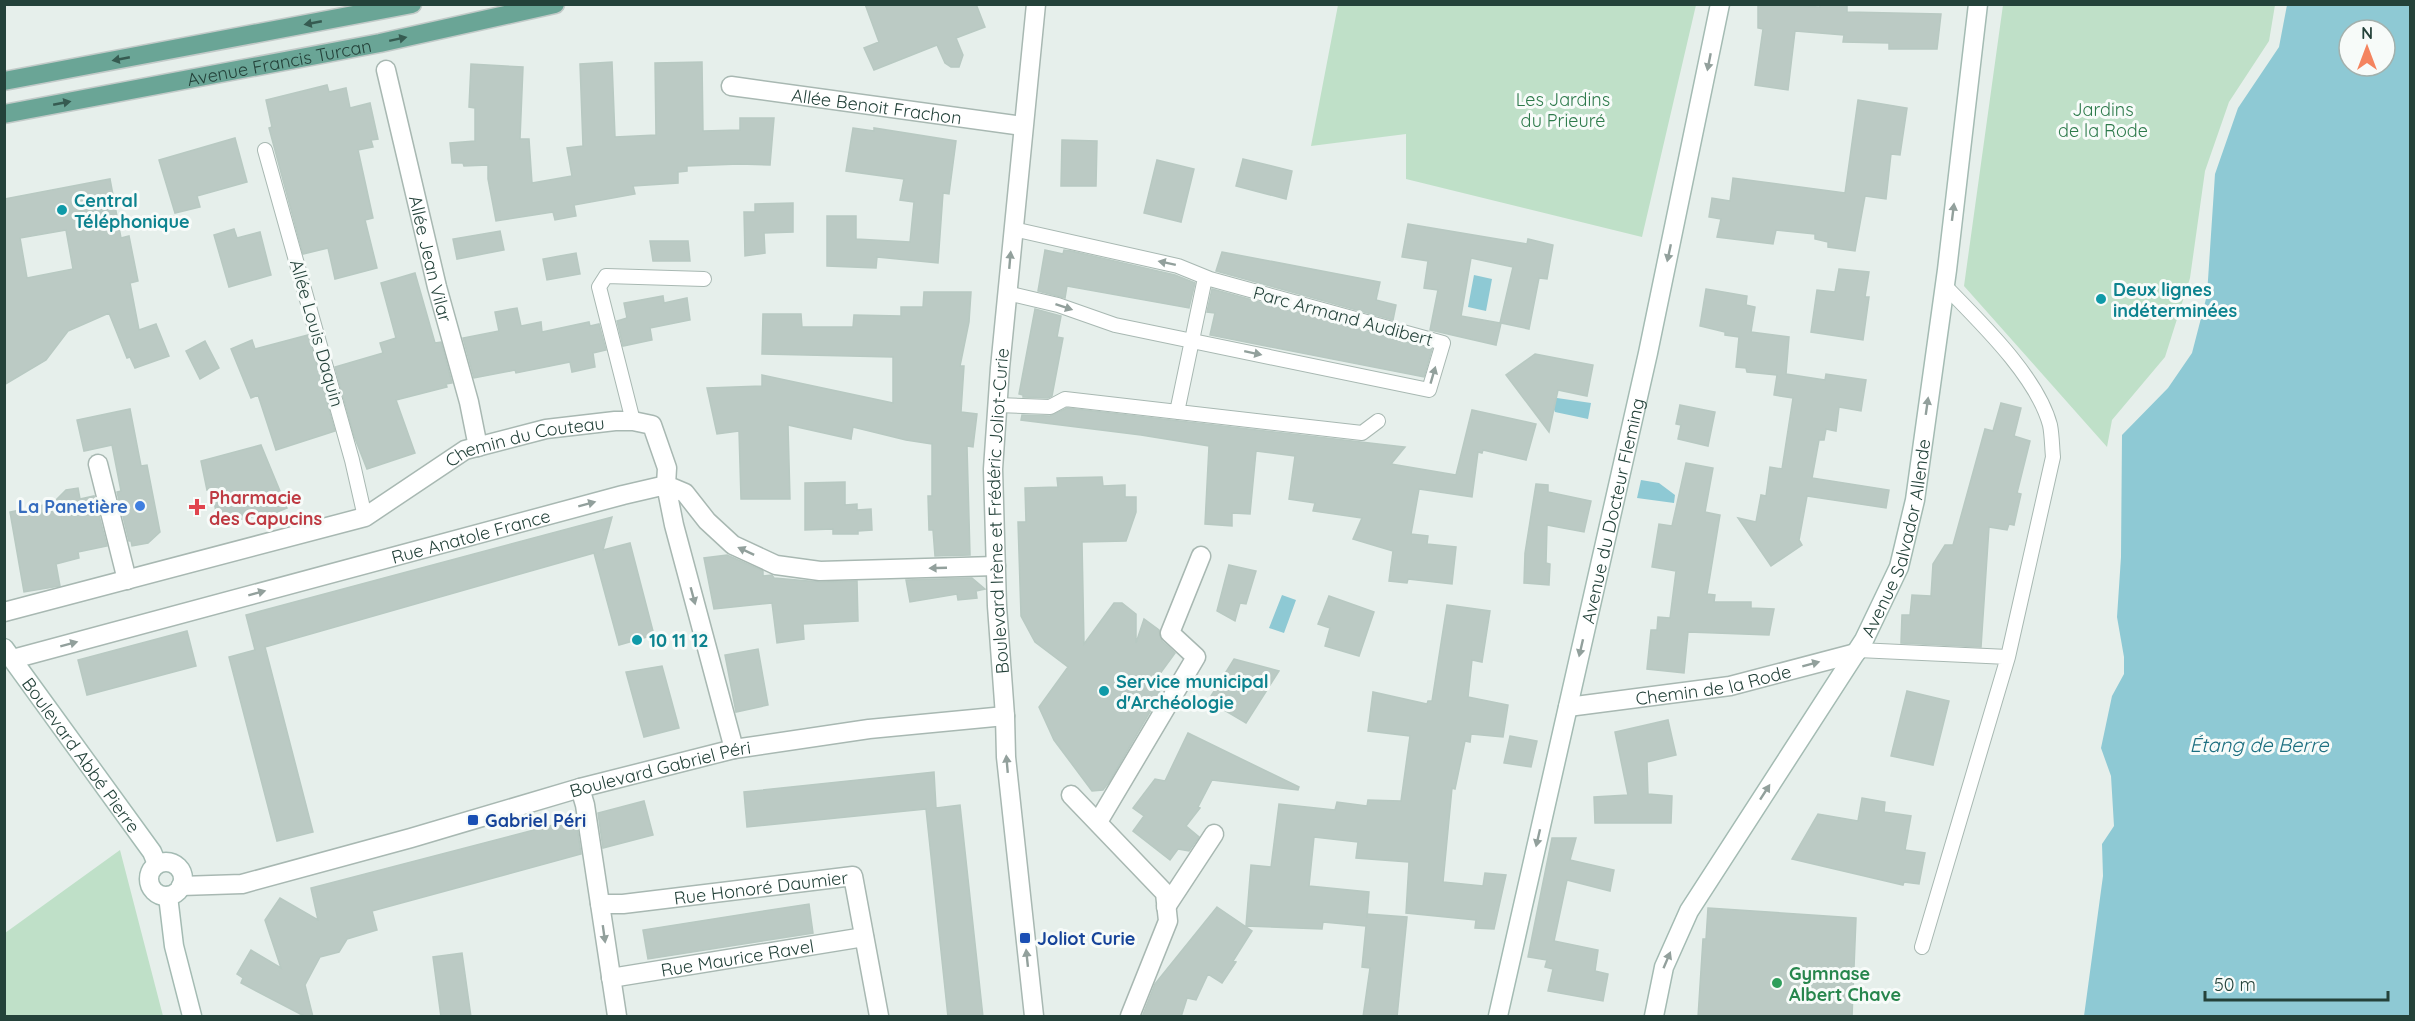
<svg xmlns="http://www.w3.org/2000/svg" width="2415" height="1021" font-family="Quicksand,sans-serif">
	<style>
		.green { fill: #bfe0c8 }
		.water { fill: #8ec9d4; fill-rule: evenodd }
		.building { fill: #bbcac4; stroke: #b8c9c2; stroke-width: 1.5; fill-rule: evenodd }
		.lines { fill: none; stroke-linecap: round; stroke-linejoin: round }
		.lane-casing { stroke: #a8b8b2; stroke-width: 16 }
		.street-casing { stroke: #a8b8b2; stroke-width: 21 }
		.secondary-casing { stroke: #a4bbb3; stroke-width: 21 }
		.primary-casing { stroke: #c2cac8; stroke-width: 21 }
		.lane { stroke: #fff; stroke-width: 14 }
		.street { stroke: #fff; stroke-width: 18 }
		.secondary { stroke: #fff; stroke-width: 18 }
		.primary { stroke: #6aa596; stroke-width: 18 }
		.oneway { fill: #365b51 }
		.oneway2 { fill: #92a09c }
		.culture-dot { fill: #0f9aa8; stroke: #f7fbf9; stroke-width: 2 }
		.shop-dot { fill: #3f7fe0; stroke: #f7fbf9; stroke-width: 2 }
		.health-dot { fill: #e0444e; stroke: #f7fbf9; stroke-width: 2 }
		.transit-dot { fill: #1a4fb4; stroke: #f7fbf9; stroke-width: 2 }
		.leisure-dot { fill: #2e9e5b; stroke: #f7fbf9; stroke-width: 2 }
		.labels { text-anchor: middle; dominant-baseline: central; stroke-width: 6; stroke-linejoin: round; paint-order: stroke }
		.street-label { font-size: 18px; fill: #24423a; stroke: #f7fbf9 }
		.park-label { font-size: 18px; fill: #2d7a4b; stroke: #f7fbf9 }
		.culture-label { font-size: 18px; font-weight: bold; fill: #0d838f; stroke: #f7fbf9; text-anchor: start }
		.health-label { font-size: 18px; font-weight: bold; fill: #be3a42; stroke: #f7fbf9; text-anchor: start }
		.shop-label { font-size: 18px; font-weight: bold; fill: #366cbe; stroke: #f7fbf9; text-anchor: end }
		.transit-label { font-size: 18px; font-weight: bold; fill: #164399; stroke: #f7fbf9; text-anchor: start }
		.leisure-label { font-size: 18px; font-weight: bold; fill: #27864d; stroke: #f7fbf9; text-anchor: start }
		.water-label { font-size: 20px; font-style: italic; fill: #1c6f80; stroke: #f7fbf9 }
	</style>
	<rect width="100%" height="100%" fill="#e6efeb"/>
	<path class="green" d="M1338 5H1696L1642 237 1406 179V134L1311 146Z
		M2003 5H2275L2269 41 2229 102 2205 171 2190 278 2165 357 2112 420 2107 447 1964 286Z
		M120 850 163 1016H5V933Z"/>
	<path class="water" d="M2287 5H2410V1016H2084L2103 876 2102 844 2114 826 2111 776 2101 748 2112 696 2124 674V657L2117 617 2121 557 2122 435 2168 388 2192 353 2207 295 2215 174 2238 108 2279 47ZM2349 30H2385V66H2349Z
		M1474 275 1492 279 1486 311 1468 307Z
		M1557 398 1591 403 1588 419 1555 412 1551 402Z
		M1641 480 1659 483 1675 495 1674 503 1637 498Z
		M1282 595 1296 600 1284 633 1269 628Z"/>
	<path class="building" d="M865 4H976L985 27 956 38 963 55 959 67H951L945 63 937 45 874 70 864 48 879 42Z
		M1758 4 1820 7V4H1847V12L1941 14 1937 49H1889V43L1843 42 1844 35 1795 31 1788 90 1755 85 1763 29 1758 28Z
		M612 62 615 137 656 135 655 63 702 62 703 131 740 130V118H774L770 165 739 164 687 166V171L678 172V183L633 186 635 194 574 205 576 216 555 220 553 212 496 221 488 179V165L464 166 463 163H452L450 143 475 141V108L469 107 471 64 523 67 520 139H529L532 183 572 176 567 148 583 146 580 64Z
		M327 85 329 92 346 88 350 108 370 103 378 139 371 140 373 147 358 150 373 218 365 220 377 268 335 279 328 248 303 254 269 128 272 127 266 100Z
		M1858 100 1907 108 1900 155 1891 154 1886 199 1865 196 1855 251 1828 247V242L1815 239V234L1776 230 1773 244 1717 237 1721 219 1709 217 1712 198 1730 201 1733 178 1845 193Z
		M853 128 874 131V128L956 141 949 194 943 193 938 263 877 257 876 268 827 266V216H856V239L910 242 914 202 900 200 904 179 846 171Z
		M235 138 247 182 197 196 200 207 175 213 159 160Z
		M1062 140 1097 141 1096 186H1061Z
		M1243 159 1292 171 1286 199 1236 186Z
		M1157 160 1194 169 1181 222 1144 213Z
		M110 179 121 238 129 236 138 281 130 283 139 330 156 324 169 356 135 368 130 357 127 358 109 313 68 331 46 360 4 385V199ZM66 230 73 269 27 278 20 238Z
		M793 203V232L764 233 765 253 745 256 744 212H755V204Z
		M1408 224 1527 244 1528 239 1553 245 1547 279 1539 278 1529 329 1501 323 1496 345 1430 330 1438 290 1424 288 1428 261 1402 257ZM1471 258 1513 267 1500 323 1461 316Z
		M234 229 237 238 260 232 271 275 229 287 214 235Z
		M500 231 504 250 457 259 453 239Z
		M650 241H688L690 261H653Z
		M1045 250 1063 254 1064 250 1071 251 1175 275 1195 283 1189 308 1067 286 1065 298 1038 291Z
		M1222 252 1380 282 1376 300 1396 305 1393 320 1216 271Z
		M576 253 580 274 547 280 543 259Z
		M1839 269 1869 272 1865 297H1869L1863 340 1811 332 1817 290 1835 292Z
		M415 273 435 343 441 342 452 383 446 384 447 387 396 400 415 453 367 469 354 436 335 367 383 353 380 343 396 338 381 283Z
		M1212 289 1432 349 1424 377 1210 335 1215 313 1207 312Z
		M1706 289 1747 296 1746 305 1755 307 1751 332 1789 337 1786 374 1825 380 1826 374 1866 380 1861 411 1839 407 1836 431 1826 429 1824 440H1819L1812 478 1889 490 1886 508 1807 496 1799 540 1802 545 1771 566 1738 518 1756 522 1761 495 1766 496 1770 467 1782 469 1793 398 1774 395 1777 375 1747 372 1746 368 1736 367 1739 337 1725 335V332L1700 326Z
		M924 292H971L969 322 960 366H964L961 412 977 414 973 447 967 446 970 555 935 556 933 530H929L928 496H932V444L906 440 853 427 851 439 788 425 790 499H741L739 431 717 434 707 388 762 386V375L893 403V357L762 354 763 314H801L802 327H853L854 315 901 316V307H923Z
		M663 296 664 303 687 298 690 320 650 328 652 340 623 346 617 321 627 318 624 303Z
		M517 308 521 326 541 322 542 332 589 322 590 326 599 324 606 350 593 353 595 367 572 372 570 362 516 373 515 370 474 378 463 338 499 331 495 312Z
		M1035 309 1061 316 1057 337 1063 338 1052 396 1048 398 1023 397V395L1019 394Z
		M308 335 335 431 276 450 258 395 251 398 231 349 252 340 255 349Z
		M205 341 219 368 200 379 186 351Z
		M1535 354 1593 365 1587 396 1558 390 1549 432 1506 375Z
		M2001 403 2021 408 2014 436 2030 441 2017 493 2021 494 2014 525 2009 524 2007 530 1989 527 1981 647 1901 643 1902 615H1910L1912 595 1931 596 1933 564 1945 545H1953L1985 429 1993 431Z
		M1680 405 1715 412 1708 446 1678 439 1681 425 1676 424Z
		M1067 408 1405 447 1391 464 1456 475 1472 410 1536 424 1526 460 1483 450 1482 453 1478 452 1472 497 1419 489 1411 534 1428 536 1427 544 1456 547 1452 584 1408 579 1407 583 1389 581 1393 551 1353 539 1362 518 1313 511 1315 503 1289 499 1295 456 1256 451 1250 514 1232 513V526L1205 524 1209 446 1141 435 1021 420 1022 415 1050 416Z
		M130 409 141 466 147 465 160 532 148 543 132 546 131 541H129L117 492 121 491 112 445 84 451 77 420Z
		M261 445 287 508 277 512 218 524 212 489 207 490 201 461Z
		M1686 463 1713 468 1705 512 1720 515 1707 594 1715 595 1714 602H1751V608L1774 609 1769 635 1688 632 1684 673 1647 669 1651 630H1657L1658 617 1670 618 1676 571 1652 567 1659 524 1672 526Z
		M1102 477 1103 486 1125 485V497H1136V512L1126 541 1082 542 1084 644 1114 603H1122L1136 614V643L1144 619 1159 630 1162 641 1175 653 1151 686 1161 693 1109 782 1103 790 1092 791 1054 740 1039 707 1068 667 1035 642 1021 616 1018 522H1026L1025 488 1058 487 1057 478Z
		M845 482V505L857 504V510L871 509 872 530 858 531V534H833V529L805 530V483Z
		M1536 484 1548 485V492L1591 501 1584 532 1547 525 1546 563 1550 564 1549 585 1524 583 1525 553Z
		M78 488 80 499 94 496 107 546 78 552 79 558 56 564 60 586 24 592 10 512 53 503 66 490Z
		M612 517 603 550 630 543 654 635 619 645 594 553 265 647 313 832 277 841 229 657 255 650 246 615Z
		M727 555 763 571V576L772 575 774 578 820 582 857 581 858 621 803 624 804 639 777 643 772 603 714 609 704 558Z
		M1229 565 1256 571 1246 604 1240 603 1235 621 1217 611Z
		M972 578 985 589 976 591 977 598 958 600 957 594 910 602 906 580Z
		M1329 596 1374 612 1359 656 1325 646 1330 628 1318 624Z
		M1447 605 1490 611 1482 662 1472 660 1468 697 1508 705 1503 737 1471 734 1470 742 1465 741 1455 789 1452 788 1443 882 1483 886 1485 873 1506 875 1494 929 1475 928 1476 920 1406 913 1409 862 1356 858 1358 842 1314 837 1309 886 1369 892 1367 918V914L1407 917 1397 1017H1363L1370 968 1362 967 1366 926 1323 922 1322 929 1246 926 1251 865 1271 867 1279 804 1335 810 1337 802 1367 806 1368 800 1401 801 1410 736 1368 731 1373 692 1427 704 1428 701H1432Z
		M187 631 196 666 87 695 78 660Z
		M758 649 768 705 736 712 725 655Z
		M1234 659 1279 671 1246 723 1224 710 1227 705 1211 696Z
		M662 666 679 728 644 737 626 672Z
		M1907 691 1949 701 1933 765 1891 756Z
		M1668 720 1676 755 1647 762 1648 794 1672 796 1671 823H1595L1594 797 1628 795 1615 732Z
		M1188 733 1299 787 1298 790 1212 780 1198 807 1200 808 1186 826 1199 837 1189 851 1178 849 1170 860 1133 831 1144 816 1133 808 1155 779 1165 781Z
		M1510 736 1537 741 1531 767 1504 763Z
		M934 772 936 808 960 805 983 1017H948L926 809 747 827 744 792Z
		M1862 798 1885 802 1884 812 1911 816 1905 850 1925 853 1919 884 1904 882 1903 885 1792 859 1818 814 1858 821Z
		M644 801 653 835 603 848 598 813Z
		M576 819 581 854 372 911 377 930 347 939 339 952 320 957 305 985 313 1017H306L241 983 243 978 237 974 251 950 281 968 265 920 280 898 318 920 311 888Z
		M1552 838H1576L1570 860 1614 870 1610 891 1567 880 1554 941 1598 950 1595 971 1608 974 1603 1001 1548 991 1553 969 1545 967 1547 960 1528 957Z
		M809 904 813 933 648 959 643 930Z
		M1217 907 1252 931 1233 961 1236 962 1222 983 1208 974 1196 1000 1187 998 1181 1017H1142L1155 984Z
		M1708 908 1856 918 1852 1017H1698L1703 939H1706Z
		M462 953 471 1017H441L433 957Z"/>
	<g class="lines">
		<defs>
			<path id="lane" d="M265 150 352 460 365 517
				M1007 293 1058 305 1115 325 1429 390 1443 343 1210 279 1178 266 1013 229
				M997 405 1050 407 1065 399 1362 433 1378 421
				M1177 412 1205 278
				M633 421 599 287 606 276 704 279
				M1858 650 2008 657
				M1922 947 2008 657 2053 457C2052 447 2052 435 2050 425 2037 376 1979 321 1944 285"/>
			<g id="street">
				<path id="s1" d="M386 70 437 287 469 402 478 447"/>
				<path id="s2" d="M731 86 1023 126"/>
				<path d="M98 464 127 580"/>
				<path id="s3" d="M4 612 365 517 465 450 546 429 615 421H633L652 425 667 468 666 485 685 493 707 521 733 545 776 565 820 571 996 566"/>
				<path id="s4" d="M13 659 623 495 666 485 674 525 734 749"/>
				<path id="s5" d="M1568 707 1730 686 1856 653"/>
				<path d="M580 788 585 805 617 1016"/>
				<path d="M1071 795 1165 893 1168 921 1130 1016"/>
				<path d="M1098 822 1196 657 1170 633 1201 556"/>
				<path id="s6" d="M181 886 242 884 411 838 580 788 734 749 869 729 1005 716"/>
				<path id="s7" d="M600 904H623L853 876 879 1016"/>
				<path d="M1166 907 1214 834"/>
				<path id="s8" d="M611 978 864 937"/>
				<path id="s9" d="M1034 1016 1006 757 1005 716 997 606 993 469 1000 368 1036 4"/>
			</g>
			<g id="secondary">
				<path id="s10" d="M4 648 152 852 157 864"/>
				<circle cx="166" cy="879" r="17"/>
				<path d="M168 896 174 946 192 1016"/>
				<path id="s11" d="M1498 1016 1648 353 1720 4"/>
				<path id="s12" d="M1654 1016 1664 967 1689 911 1864 640 1899 567 1915 500 1947 270 1978 4"/>
			</g>
			<g id="primary">
				<path d="M4 81 412 4"/>
				<path id="s13" d="M4 114 380 43 555 4"/>
			</g>
		</defs>
		<use href="#lane" class="lane-casing"/>
		<use href="#street" class="street-casing"/>
		<use href="#secondary" class="secondary-casing"/>
		<use href="#primary" class="primary-casing"/>
		<use href="#lane" class="lane"/>
		<use href="#street" class="street"/>
		<use href="#secondary" class="secondary"/>
		<use href="#primary" class="primary"/>
	</g>
	<defs><path id="oneway-solid" d="M-6-.8H1V-3.2L6.5 0L1 3.2V.8H-6Z" transform="scale(1.5)"/></defs>
	<g class="oneway">
		<use href="#oneway-solid" transform="translate(313 23) rotate(169)"/>
		<use href="#oneway-solid" transform="translate(398 39) rotate(-12)"/>
		<use href="#oneway-solid" transform="translate(121 59) rotate(169)"/>
		<use href="#oneway-solid" transform="translate(62 103) rotate(-11)"/>
	</g>
	<g class="oneway2">
		<use href="#oneway-solid" transform="translate(1709 62) rotate(101)"/>
		<use href="#oneway-solid" transform="translate(1953 212) rotate(-83)"/>
		<use href="#oneway-solid" transform="translate(1669 253) rotate(102)"/>
		<use href="#oneway-solid" transform="translate(1010 260) rotate(-85)"/>
		<use href="#oneway-solid" transform="translate(1167 263) rotate(-168)"/>
		<use href="#oneway-solid" transform="translate(1064 307) rotate(18)"/>
		<use href="#oneway-solid" transform="translate(1253 353) rotate(12)"/>
		<use href="#oneway-solid" transform="translate(1433 375) rotate(-74)"/>
		<use href="#oneway-solid" transform="translate(1927 406) rotate(-82)"/>
		<use href="#oneway-solid" transform="translate(587 504) rotate(-15)"/>
		<use href="#oneway-solid" transform="translate(746 551) rotate(-155)"/>
		<use href="#oneway-solid" transform="translate(938 568) rotate(178)"/>
		<use href="#oneway-solid" transform="translate(257 593) rotate(-15)"/>
		<use href="#oneway-solid" transform="translate(693 596) rotate(75)"/>
		<use href="#oneway-solid" transform="translate(69 644) rotate(-15)"/>
		<use href="#oneway-solid" transform="translate(1581 648) rotate(103)"/>
		<use href="#oneway-solid" transform="translate(1811 664) rotate(-15)"/>
		<use href="#oneway-solid" transform="translate(1007 764) rotate(-95)"/>
		<use href="#oneway-solid" transform="translate(1765 792) rotate(-57)"/>
		<use href="#oneway-solid" transform="translate(1538 838) rotate(103)"/>
		<use href="#oneway-solid" transform="translate(604 934) rotate(82)"/>
		<use href="#oneway-solid" transform="translate(1027 958) rotate(-96)"/>
		<use href="#oneway-solid" transform="translate(1667 960) rotate(-67)"/>
	</g>
	<g class="culture-dot">
		<circle cx="62" cy="210" r="6"/>
		<circle cx="2101" cy="299" r="6"/>
		<circle cx="637" cy="640" r="6"/>
		<circle cx="1104" cy="691" r="6"/>
	</g>
	<circle class="shop-dot" cx="140" cy="506" r="6"/>
	<path class="health-dot" d="M194 498h6v6h6v6h-6v6h-6v-6h-6v-6h6z"/>
	<g class="transit-dot">
		<rect x="467" y="814" width="12" height="12" rx="3"/>
		<rect x="1019" y="932" width="12" height="12" rx="3"/>
	</g>
	<circle class="leisure-dot" cx="1777" cy="983" r="6"/>
	<g class="labels">
		<g class="street-label">
			<text stroke="none"><textPath href="#s13" startOffset="280">Avenue Francis Turcan</textPath></text>
			<text stroke="none"><textPath href="#s2" startOffset="147">Allée Benoit Frachon</textPath></text>
			<text stroke="none"><textPath href="#s1" startOffset="194">Allée Jean Vilar</textPath></text>
			<text transform="translate(1343 316) rotate(15)">Parc Armand Audibert</text>
			<text transform="translate(317 333) rotate(74)">Allée Louis Daquin</text>
			<text stroke="none"><textPath href="#s3" startOffset="554">Chemin du Couteau</textPath></text>
			<text stroke="none"><textPath href="#s9" startOffset="507">Boulevard Irène et Frédéric Joliot-Curie</textPath></text>
			<text stroke="none"><textPath href="#s11" startOffset="518">Avenue du Docteur Fleming</textPath></text>
			<text stroke="none"><textPath href="#s4" startOffset="474">Rue Anatole France</textPath></text>
			<text stroke="none"><textPath href="#s12" startOffset="542">Avenue Salvador Allende</textPath></text>
			<text stroke="none"><textPath href="#s5" startOffset="147">Chemin de la Rode</textPath></text>
			<text stroke="none"><textPath href="#s10" startOffset="132">Boulevard Abbé Pierre</textPath></text>
			<text stroke="none"><textPath href="#s6" startOffset="495">Boulevard Gabriel Péri</textPath></text>
			<text stroke="none"><textPath href="#s7" startOffset="162">Rue Honoré Daumier</textPath></text>
			<text stroke="none"><textPath href="#s8" startOffset="128">Rue Maurice Ravel</textPath></text>
		</g>
		<g class="park-label">
			<text x="1563" y="99">Les Jardins<tspan x="1563" dy="21">du Prieuré</tspan></text>
			<text x="2103" y="109">Jardins<tspan x="2103" dy="21">de la Rode</tspan></text>
		</g>
		<g class="culture-label">
			<text x="74" y="200">Central<tspan x="74" dy="21">Téléphonique</tspan></text>
			<text x="2113" y="289">Deux lignes<tspan x="2113" dy="21">indéterminées</tspan></text>
			<text x="649" y="640">10 11 12</text>
			<text x="1116" y="681">Service municipal<tspan x="1116" dy="21">d'Archéologie</tspan></text>
		</g>
		<g class="health-label">
			<text x="209" y="497">Pharmacie<tspan x="209" dy="21">des Capucins</tspan></text>
		</g>
		<g class="shop-label">
			<text x="128" y="506">La Panetière</text>
		</g>
		<g class="transit-label">
			<text x="485" y="820">Gabriel Péri</text>
			<text x="1037" y="938">Joliot Curie</text>
		</g>
		<g class="leisure-label">
			<text x="1789" y="973">Gymnase<tspan x="1789" dy="21">Albert Chave</tspan></text>
		</g>
		<g class="water-label">
			<text x="2259" y="744">Étang de Berre</text>
		</g>
	</g>
	<rect width="2415" height="1021" fill="none" stroke="#24423a" stroke-width="12"/>
	<g transform="translate(2367 48)"><circle r="28" fill="#f7fbf9" stroke="#a3b1ad" stroke-width="1.5"/>
	<path d="M0-4.5L10 22L0 15L-10 22Z" fill="#f4845f"/>
	<text y="-9" font-size="16" font-weight="bold" text-anchor="middle" fill="#24423a">N</text>
	</g>
	<path d="M2205 991v9h183v-9" fill="none" stroke="#24423a" stroke-width="3"/>
	<text x="2214" y="991" font-size="18" fill="#24423a" stroke="#f7fbf9" stroke-width="4.5" paint-order="stroke">50 m</text>
</svg>
